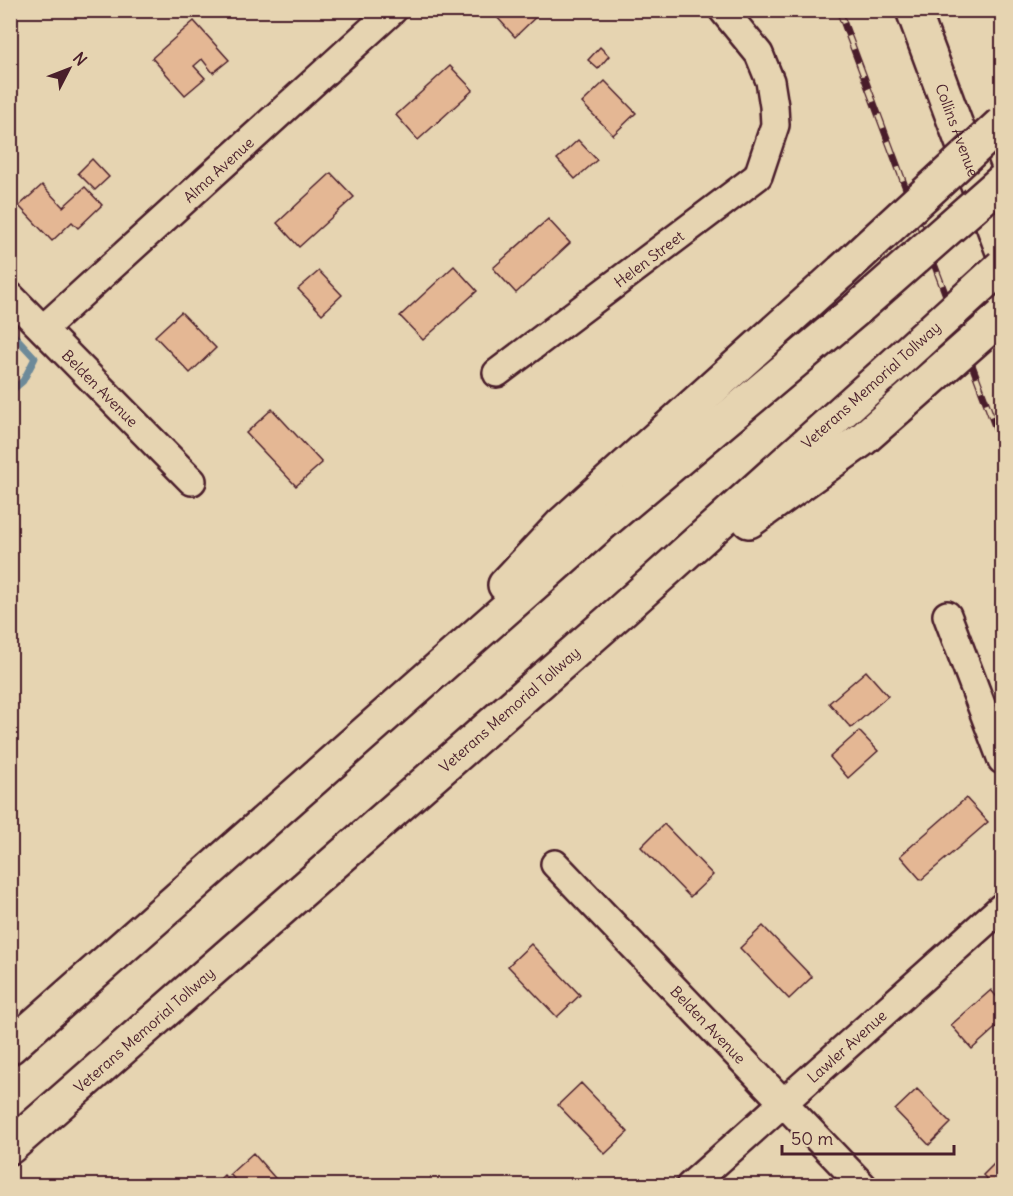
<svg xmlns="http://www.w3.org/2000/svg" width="1013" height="1196" font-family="Delius,sans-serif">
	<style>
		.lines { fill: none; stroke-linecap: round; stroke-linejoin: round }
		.stream { stroke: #6d8a99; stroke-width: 7 }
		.building { fill: #e4b794; stroke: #4a1f2b; stroke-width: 1.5 }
		.minor-casing { stroke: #4a1f2b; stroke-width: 32 }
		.tertiary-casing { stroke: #4a1f2b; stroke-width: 38 }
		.motorway-casing { stroke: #4a1f2b; stroke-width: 38 }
		.minor { stroke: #e6d4b1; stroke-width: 27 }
		.tertiary { stroke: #e6d4b1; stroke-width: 33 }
		.motorway { stroke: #e6d4b1; stroke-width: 33 }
		.rail-casing { stroke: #4a1f2b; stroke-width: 7 }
		.rail { stroke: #e6d4b1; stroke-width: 4.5; stroke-dasharray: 14; stroke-linecap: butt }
		.motorway-bridge-casing { stroke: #4a1f2b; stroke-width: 38; stroke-linecap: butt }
		.motorway-bridge { stroke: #e6d4b1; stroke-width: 33 }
		.labels { text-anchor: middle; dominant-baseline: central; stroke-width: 4.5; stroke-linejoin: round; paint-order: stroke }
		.street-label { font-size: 15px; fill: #4a1f2b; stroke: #e6d4b1 }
	</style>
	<rect width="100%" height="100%" fill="#e6d4b1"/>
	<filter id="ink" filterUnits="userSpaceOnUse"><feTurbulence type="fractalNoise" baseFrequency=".0167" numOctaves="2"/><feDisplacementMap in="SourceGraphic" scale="12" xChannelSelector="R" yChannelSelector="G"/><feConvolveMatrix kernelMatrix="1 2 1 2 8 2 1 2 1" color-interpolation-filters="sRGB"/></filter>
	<g filter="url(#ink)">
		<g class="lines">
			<path class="stream" d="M10 331 35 358 23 381 10 392"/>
		</g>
		<path class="building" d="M502 10H543L515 37 496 16Z
			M194 21 229 60 213 73 202 59 194 66 205 78 185 95 152 58Z
			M600 47 609 56 598 69 588 60Z
			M450 66 473 90 418 140 396 115Z
			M605 81 636 113 613 135 582 103Z
			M578 140 597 160 575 179 557 159Z
			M92 159 109 177 95 190 78 173Z
			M331 173 354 197 299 247 277 223Z
			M42 185 63 207 85 187 102 205 78 228 72 222 52 241 19 206Z
			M548 219 570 243 516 293 493 268Z
			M454 266 477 291 423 340 400 316Z
			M319 271 342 295 322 314 298 289Z
			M181 312 216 348 190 373 155 336Z
			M272 409 322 463 296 486 246 433Z
			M866 671 888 696 851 728 829 703Z
			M859 731 878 751 848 778 830 757Z
			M966 798 988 822 921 880 900 856Z
			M664 824 713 875 690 897 641 847Z
			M763 926 812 977 789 999 740 948Z
			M531 944 580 995 557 1017 508 966Z
			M991 990 1002 1003V1022L972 1049 951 1025Z
			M581 1083 628 1132 605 1154 558 1105Z
			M917 1089 951 1123 929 1145 895 1110Z
			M253 1153 282 1186H240L230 1174Z
			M1002 1156V1186H993L983 1175Z
			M224 1175 234 1186H212Z"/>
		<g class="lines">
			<defs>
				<g id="minor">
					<path id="s1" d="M10 296 192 481"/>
					<path id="s2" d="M43 329 393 10"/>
					<path id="s3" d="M497 373 758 176 775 125 774 106 770 81 759 54 723 10"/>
					<path d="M947 615 1002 760"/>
					<path id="s4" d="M555 864 863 1186"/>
					<path id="s5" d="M690 1186 1002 907"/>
				</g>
				<g id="tertiary">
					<path id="s6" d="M913 10 1002 249"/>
				</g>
				<g id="motorway">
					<path d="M749 521 863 439 898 408"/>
					<path d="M505 585 562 524 842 271"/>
					<path d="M10 1047 603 523 857 309"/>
					<path id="s7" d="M10 1147 620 612 884 374"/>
				</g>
			</defs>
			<use href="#minor" class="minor-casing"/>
			<use href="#tertiary" class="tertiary-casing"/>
			<use href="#motorway" class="motorway-casing"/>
			<use href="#minor" class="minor"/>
			<use href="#tertiary" class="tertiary"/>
			<use href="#motorway" class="motorway"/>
			<defs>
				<path id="rail" d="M839 10 1002 445"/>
			</defs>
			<use href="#rail" class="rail-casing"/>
			<use href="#rail" class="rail"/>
			<defs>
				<path id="motorway-bridge" d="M842 271 1002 123
					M857 309 1002 181
					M884 374 1002 266
					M898 408 1002 316"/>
			</defs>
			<use href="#motorway-bridge" class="motorway-bridge-casing"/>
			<use href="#motorway-bridge" class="motorway-bridge"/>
		</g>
	</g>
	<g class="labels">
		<g class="street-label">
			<text stroke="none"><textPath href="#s6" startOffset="128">Collins Avenue</textPath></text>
			<text stroke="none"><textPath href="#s2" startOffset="237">Alma Avenue</textPath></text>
			<text stroke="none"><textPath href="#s3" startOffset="190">Helen Street</textPath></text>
			<text transform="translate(871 385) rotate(-42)">Veterans Memorial Tollway</text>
			<text stroke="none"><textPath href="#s1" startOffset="129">Belden Avenue</textPath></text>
			<text stroke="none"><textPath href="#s7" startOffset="664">Veterans Memorial Tollway</textPath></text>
			<text stroke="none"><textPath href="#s4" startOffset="222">Belden Avenue</textPath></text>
			<text stroke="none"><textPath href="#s7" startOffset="178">Veterans Memorial Tollway</textPath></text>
			<text stroke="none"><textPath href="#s5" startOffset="210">Lawler Avenue</textPath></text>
		</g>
	</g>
	<rect width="1013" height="1196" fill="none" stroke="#e6d4b1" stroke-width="36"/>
	<rect x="18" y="18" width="977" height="1160" fill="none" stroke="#4a1f2b" stroke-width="2" filter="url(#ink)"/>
	<g transform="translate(69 69) rotate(48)" stroke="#e6d4b1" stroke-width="4.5" paint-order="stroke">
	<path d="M0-4.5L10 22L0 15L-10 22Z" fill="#4a1f2b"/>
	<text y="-9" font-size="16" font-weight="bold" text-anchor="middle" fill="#4a1f2b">N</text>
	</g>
	<path d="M782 1145v9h172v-9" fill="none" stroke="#4a1f2b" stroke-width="3"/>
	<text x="791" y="1145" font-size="18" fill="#4a1f2b" stroke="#e6d4b1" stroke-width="4.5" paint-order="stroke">50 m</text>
</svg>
